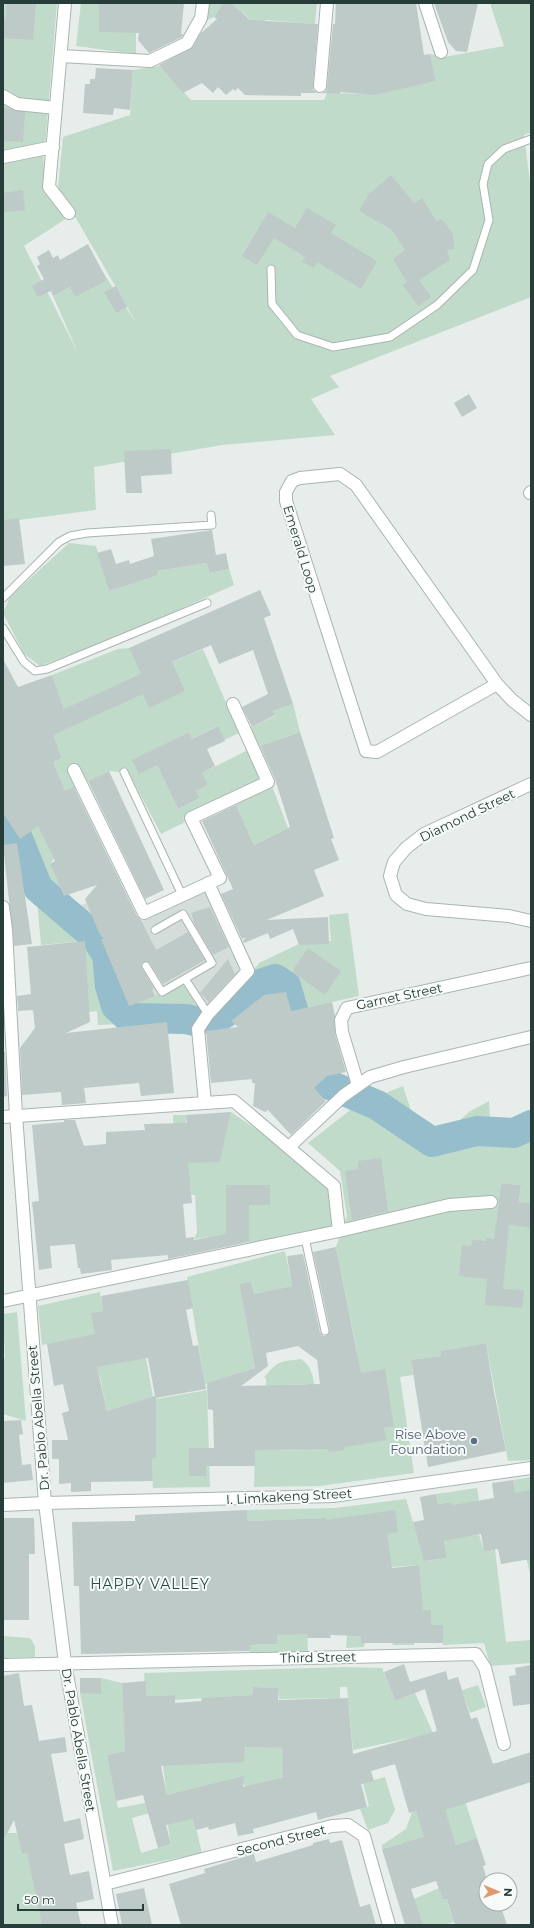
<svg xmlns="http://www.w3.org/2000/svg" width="534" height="1928" font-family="Montserrat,sans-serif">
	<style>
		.built { fill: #d4ddd9 }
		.green { fill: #c1dbcb }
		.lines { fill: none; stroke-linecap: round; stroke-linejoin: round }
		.river { stroke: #95bdcb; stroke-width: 30 }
		.building { fill: #becac7; fill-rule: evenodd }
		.service-casing { stroke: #a9b5b1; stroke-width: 9 }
		.minor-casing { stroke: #a9b5b1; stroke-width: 14 }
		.tertiary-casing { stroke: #a9b5b1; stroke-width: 14 }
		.service { stroke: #fff; stroke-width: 7 }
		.minor { stroke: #fff; stroke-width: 12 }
		.tertiary { stroke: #fff; stroke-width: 12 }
		.service-dot { fill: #5c6f8a; stroke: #f6faf8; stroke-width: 1.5 }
		.labels { text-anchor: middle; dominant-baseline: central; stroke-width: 4; stroke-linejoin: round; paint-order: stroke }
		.street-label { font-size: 13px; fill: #273d39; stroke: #f6faf8 }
		.service-label { font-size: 13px; fill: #4e5e75; stroke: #f6faf8; text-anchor: end }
		.neighbourhood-label { font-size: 14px; letter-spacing: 1px; fill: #254d47; stroke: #f6faf8 }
	</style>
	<rect width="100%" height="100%" fill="#e6edea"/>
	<path class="built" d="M204 890 241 973 199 1018 128 1009 98 933 72 909 112 892 133 921H142Z"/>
	<path class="green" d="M3 3H57L45 146 3 151Z
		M81 3H103L99 4V32L136 29V54L76 46Z
		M209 3H223L214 17 207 20Z
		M230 3H317L315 24 265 20 264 30H260L243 12Z
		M490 3H531V132L524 135 531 190V297L330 376 339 387 311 399 335 435 222 445 94 467 96 510 3 522V158L43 151 45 187 67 218 24 246 78 353 53 296 102 271 137 324 58 187 63 137 130 115 133 70 160 66 191 100H324L327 93 371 94 436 81 430 54 444 57 504 46Z
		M69 543 96 546 109 591 141 580 157 571 207 563 209 573 229 569 234 585 122 635 40 666 24 654 3 613 10 597Z
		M129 648 142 675 203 649 239 733 224 740 217 726 192 739 189 732 133 760 157 765 178 809 200 798 196 791 208 785 202 773 248 750 260 779 183 818 185 822 161 834 129 773 109 771 65 792 53 762 62 758 47 722 65 712 52 675 118 649Z
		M293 704 300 732 260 746 250 728 275 716 273 711Z
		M272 786 288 828 254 845 235 803Z
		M3 795 39 823 44 838 54 859 50 864 70 910 98 933 129 1006 182 985 207 1004 224 1007 259 963 299 944 331 941 329 915 348 913 359 996 291 1011 281 989 264 995 220 1030 192 1026 168 1028 167 1022 98 1025 97 1011 89 1012 83 941 41 945 37 901 25 890 18 843 3 845Z
		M403 1086 416 1126 434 1143 469 1112 489 1101 491 1135 510 1138 531 1129V1203L519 1202 521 1185 501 1183 496 1223 531 1228V1460L508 1461 486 1343 440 1351 441 1356 411 1360 413 1375 400 1377 414 1473 320 1486 254 1487 255 1450 308 1449 307 1384 286 1385 266 1395V1378H264C278 1360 279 1362 301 1359 318 1370 314 1395 315 1413L386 1440 384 1428 393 1427 350 1375 341 1358 357 1351 336 1247 347 1216 340 1171 308 1143 358 1104Z
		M231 1112C254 1128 319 1169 330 1192 335 1202 334 1218 335 1229L249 1246V1205L270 1185H226V1235L194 1239 197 1232 195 1195H191L190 1182 178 1183 174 1165 173 1115H186L189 1163 220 1161Z
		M285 1251 292 1286 254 1294 251 1281 239 1284 255 1368 205 1384 187 1277Z
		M100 1292 103 1311 92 1313 101 1366 146 1358 153 1397 107 1411 100 1377 84 1337 42 1345 38 1306Z
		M17 1312 26 1421 3 1414V1358H5L3 1314Z
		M207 1390 210 1487 153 1488 152 1458H156V1399Z
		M531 1477V1577L522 1542 513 1480Z
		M477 1488 479 1500 471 1505 453 1508 452 1502 438 1504 436 1494Z
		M406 1499 425 1561 447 1558 444 1539 479 1535 484 1550 495 1549 506 1642 531 1640V1663L490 1666 484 1643 443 1645V1625H431L430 1610H393L414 1631V1645H393L375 1600 419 1565 392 1567 326 1528V1518L247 1521V1510L335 1508Z
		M307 1630 308 1654H250V1645L277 1644V1635Z
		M361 1630V1642L365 1643 364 1647 346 1648 347 1635Z
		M3 1636 30 1638 35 1646V1657L3 1658Z
		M345 1667 382 1668 395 1701 415 1693 433 1733 442 1729 477 1838 407 1861 402 1843 382 1849V1845L406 1829 412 1812 460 1799 425 1735 353 1750 347 1687H340V1698L279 1699V1688L253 1687 252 1695 175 1700 174 1695 146 1696 144 1673Z
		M101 1678 122 1683 125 1745 127 1751 107 1755 118 1808 155 1801 157 1811 132 1818 141 1853 171 1844 165 1809 190 1804 202 1853 113 1871 80 1693H101Z
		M478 1685 486 1707 470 1713 462 1690Z
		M251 1747 282 1748 283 1765 297 1773 245 1787 241 1780 167 1795 163 1766 204 1749Z
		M385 1777 395 1810 388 1823 368 1830 360 1809 369 1806 363 1783Z
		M8 1833H17L22 1854 27 1853 44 1925H3V1842Z
		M439 1888 443 1900 447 1899 454 1922 445 1925H422L414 1899Z"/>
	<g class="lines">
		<path class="river" d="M3 823 17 836 38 888 95 937 107 954 110 986 116 1006 129 1018 186 1019 195 1021
			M213 1020 225 1013 257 985 275 979 286 986 309 1064 325 1083 377 1105 432 1142 477 1131 514 1133 531 1125"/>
	</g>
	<path class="building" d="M7 3H36L33 40 3 38V19L6 20Z
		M103 3H184L181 34H183L182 37 149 53 138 40 139 33 99 32V4Z
		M223 3H230L241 11 250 20 318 24 313 85V90L317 93H301V96L245 95 238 88 235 91 233 89 226 95 218 87 213 93 202 83 183 93 159 65 193 47 200 34 217 19 214 17Z
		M336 3H416L424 55 430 54 436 81 374 95 340 92V94L322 93 326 91 327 87 333 24H335Z
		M434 3H478L467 52 456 51 448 42Z
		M96 68 133 70 130 110 114 108 113 115 83 113 85 84H90V79H95Z
		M3 107 25 112 23 142 3 141Z
		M391 175 414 203 422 198 437 222 442 219 453 234 454 249 447 250 450 260 419 280 431 297 418 306 403 285 407 282 393 259 405 250 391 229 359 211 369 194Z
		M23 190 25 210 3 212V193Z
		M307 208 336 225 331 233 377 261 361 289 317 262 314 268 302 262 305 257 274 238 257 265 242 256 268 212 295 228Z
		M88 244 107 280 75 297 70 287 53 296 51 291 38 297 32 286 44 279 37 266 40 264 37 257 49 250 53 258 58 255 60 260Z
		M116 286 127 307 116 313 104 292Z
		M469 394 477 408 462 417 454 403Z
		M171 449 172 474 141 476 142 493H126L124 451Z
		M19 518 25 564 3 566V520Z
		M212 530 216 555 226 553 229 569 209 573 207 563 157 571 158 575 109 591 97 553 111 549 116 564 129 560 130 564 154 556 151 539Z
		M260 590 271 615 264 618 293 704 273 711 275 715 252 727 242 707 268 694 253 650 219 664 211 645 172 662 185 691 149 708 143 694 53 735 62 758 53 762 65 791 74 787 137 916 141 920 156 950 188 932 205 960 163 984 150 963 144 962 141 964 142 968 154 989 152 990 155 996 129 1006 101 939H104L100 935 85 899 97 885 64 896 50 864 55 861 38 826 20 839 3 813V659L18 687 52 675 64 709 141 674 129 648Z
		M218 726 225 741 207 749 215 766 202 773 208 785 196 791 200 798 178 809 157 765 139 774 132 760 189 732 192 739Z
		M300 732 334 838 331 839 339 860 314 870 324 896 267 920 328 917 329 944 299 945 293 929 270 939 268 933 244 943 243 941 246 937 242 939 221 894 233 889 202 821 236 805 254 845 290 827 275 779 260 746Z
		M109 771 164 890 145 899 88 781Z
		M17 843 32 944 14 946 3 845Z
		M210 907 229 947 213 955 195 925 191 913Z
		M85 941 90 1022 66 1033 167 1022 174 1093 141 1096 139 1083 84 1088 86 1103 62 1105 61 1092 22 1095 20 1048 35 1028 33 1010 18 1011V1005L17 996 31 994 27 947Z
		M308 948 341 971 325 995 294 973V968Z
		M228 959 235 974 209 1002 200 993Z
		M286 992 291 1011 332 1002 335 1016V1034L346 1072 327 1076 314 1088 326 1101 291 1135 268 1110 265 1112 253 1106 255 1083H252V1079L211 1083 206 1031 238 1027 231 1021 264 995Z
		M3 1052H5L7 1096 3 1097Z
		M231 1112 220 1162 188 1163 192 1203 183 1204 186 1238 194 1237V1240L226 1234V1185H270V1205H249V1242L168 1259V1255L111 1260 112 1270 81 1274 80 1268H78L75 1244 50 1246 52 1268 39 1270 32 1202 39 1201 32 1125 64 1122V1120H75L84 1146 106 1144V1132L145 1130 144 1124 187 1123 186 1115Z
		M381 1158 388 1211 352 1220 345 1171 358 1169V1161Z
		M501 1183 521 1185 519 1202 531 1203V1228L509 1225 503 1289 524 1290 522 1308 485 1305 487 1279 459 1276 462 1245 471 1246 472 1240 486 1241V1238L494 1239Z
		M336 1247 361 1373 385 1369 394 1427 384 1428 387 1440 344 1447V1450L329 1452 328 1449 255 1450V1466H206V1476H189V1448H214L213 1410 208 1409 207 1383 255 1368 239 1284 251 1281 254 1294 292 1286 287 1256 303 1254 320 1332 323 1336H326L330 1330 313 1252ZM298 1346 317 1360 320 1384 241 1386 268 1366 266 1353Z
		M188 1280 193 1308 186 1310 193 1346 198 1345 206 1389 156 1398V1458H152L153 1481 91 1482V1491L71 1492V1483L59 1484V1459H52V1440H68L62 1413 69 1411 63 1384 54 1386 47 1344 95 1334 91 1313 103 1311 101 1296ZM148 1358 155 1396 107 1411 97 1367Z
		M486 1343 494 1392 506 1451 428 1467 411 1360 441 1356 440 1351Z
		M21 1420 23 1434 19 1435 22 1465 31 1464 33 1480 3 1483V1421Z
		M513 1480 515 1493 531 1490V1559L501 1564 498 1549 484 1551 481 1534 444 1541 447 1558 424 1561 413 1522 424 1520 420 1497 436 1494 438 1504 452 1502 453 1505 494 1498 492 1483Z
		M247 1510V1521L326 1518V1520L395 1510 398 1532 387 1534 392 1568 419 1565 423 1610H431V1625H443V1643H361V1636L330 1635 331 1638H307V1634L277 1635V1644L250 1645V1651L81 1654 79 1586H74L72 1522 135 1521V1515Z
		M3 1518H34L35 1554H29V1620H3Z
		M404 1664 410 1682 446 1671 448 1680 458 1677 471 1719 477 1717 493 1764 531 1752V1782L445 1810 456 1845 477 1838 486 1865 483 1866 487 1880 486 1904H500L507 1925H455L447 1899 443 1900 436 1881 411 1889 423 1925H405L382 1849 424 1837 416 1811 409 1813 395 1764 371 1771 374 1781 361 1784 367 1807 318 1820 316 1812 253 1829 254 1833 238 1836 235 1823 209 1830 208 1827 196 1830 193 1819 166 1825 171 1844 158 1848 143 1795 116 1801 107 1755 125 1751 122 1683 146 1681V1696L175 1695V1703L202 1701 201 1698 252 1695 253 1687 279 1688 278 1700 348 1698 353 1754 437 1731 425 1689 395 1701 384 1672ZM245 1747 282 1748 283 1777 243 1787 244 1776 167 1795 161 1766 244 1762Z
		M531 1665V1704L513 1706 509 1676 516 1675 515 1668Z
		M19 1673 24 1706 32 1705 39 1741 65 1737 67 1752 51 1754 64 1822 80 1818 84 1839 64 1844 70 1875 89 1871 94 1899 76 1903 81 1925H42L27 1853 22 1854 14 1820 3 1842V1676Z
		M80 1678H101V1694L80 1693Z
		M329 1839 330 1843 342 1840 360 1907 370 1904 376 1925H181L169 1884 205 1873 204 1869 254 1854 256 1862 313 1845V1843Z
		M144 1888 152 1925H122L116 1894Z"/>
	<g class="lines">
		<defs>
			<path id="service" d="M271 269 272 304 297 335 333 347 390 337 437 305 473 270 489 220 483 184 488 164 504 149 531 139
				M3 598 59 542 70 536 87 533 212 525 211 515
				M3 628 24 662 35 671 47 669 207 603
				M124 772 182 895
				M146 966 162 992 212 963 183 914 155 930
				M185 979 208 1014
				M305 1238 325 1331"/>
			<path id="minor" d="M65 3 49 187 69 213
				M425 3 441 52
				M61 56 150 61 187 43 201 18 203 3
				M320 86 327 3
				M3 96 17 104 56 108
				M3 157 53 147
				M530 493 531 492
				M497 684 377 752 366 751 286 501V492L292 481 300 478 340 474 356 485 497 684 512 700 531 715
				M74 770 144 913 220 878 191 818 268 782 233 704
				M531 784 424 834 406 848 394 862 390 876 396 895 407 904 426 909 509 916 531 921
				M358 1085 342 1032 341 1020 347 1008 531 968
				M205 1103 198 1029 208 1014 248 971 208 883
				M3 1117 234 1101 334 1186 339 1231
				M289 1147 343 1096 370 1077 404 1067 531 1037
				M3 1301 339 1231 449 1205 491 1202
				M3 1505 45 1503
				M3 1665 476 1654 485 1668 504 1744
				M105 1884 332 1826 348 1825 364 1836 389 1925"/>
			<path id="tertiary" d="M3 907 6 930 16 1115 45 1503 65 1663 112 1925
				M45 1503 333 1496 531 1468"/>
		</defs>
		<use href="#service" class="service-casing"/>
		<use href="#minor" class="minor-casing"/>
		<use href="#tertiary" class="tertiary-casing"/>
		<use href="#service" class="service"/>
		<use href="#minor" class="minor"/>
		<use href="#tertiary" class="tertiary"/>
	</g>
	<circle class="service-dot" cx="474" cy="1441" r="4"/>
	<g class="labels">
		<g class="street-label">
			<text transform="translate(301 549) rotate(73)">Emerald Loop</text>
			<text transform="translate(467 815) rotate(-26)">Diamond Street</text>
			<text transform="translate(399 996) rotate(-12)">Garnet Street</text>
			<text transform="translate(38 1418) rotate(-95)">Dr. Pablo Abella Street</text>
			<text transform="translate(289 1496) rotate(-3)">I. Limkakeng Street</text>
			<text transform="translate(318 1657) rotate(-1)">Third Street</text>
			<text transform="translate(79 1740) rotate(80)">Dr. Pablo Abella Street</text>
			<text transform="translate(281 1840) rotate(-14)">Second Street</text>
		</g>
		<g class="service-label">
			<text x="466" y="1434">Rise Above<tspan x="466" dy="15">Foundation</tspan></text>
		</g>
		<g class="neighbourhood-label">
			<text x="150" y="1584">HAPPY VALLEY</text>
		</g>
	</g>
	<rect width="534" height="1928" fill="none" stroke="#273d39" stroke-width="8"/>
	<g transform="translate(498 1892) rotate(92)"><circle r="19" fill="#f6faf8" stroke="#a3aeac"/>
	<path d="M0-3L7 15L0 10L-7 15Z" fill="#e1976f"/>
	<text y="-6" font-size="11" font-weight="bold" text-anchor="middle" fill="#273d39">N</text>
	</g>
	<path d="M18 1904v6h125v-6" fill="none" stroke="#273d39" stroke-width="2"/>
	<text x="24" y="1904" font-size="12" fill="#273d39" stroke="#f6faf8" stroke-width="3" paint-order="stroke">50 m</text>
</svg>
